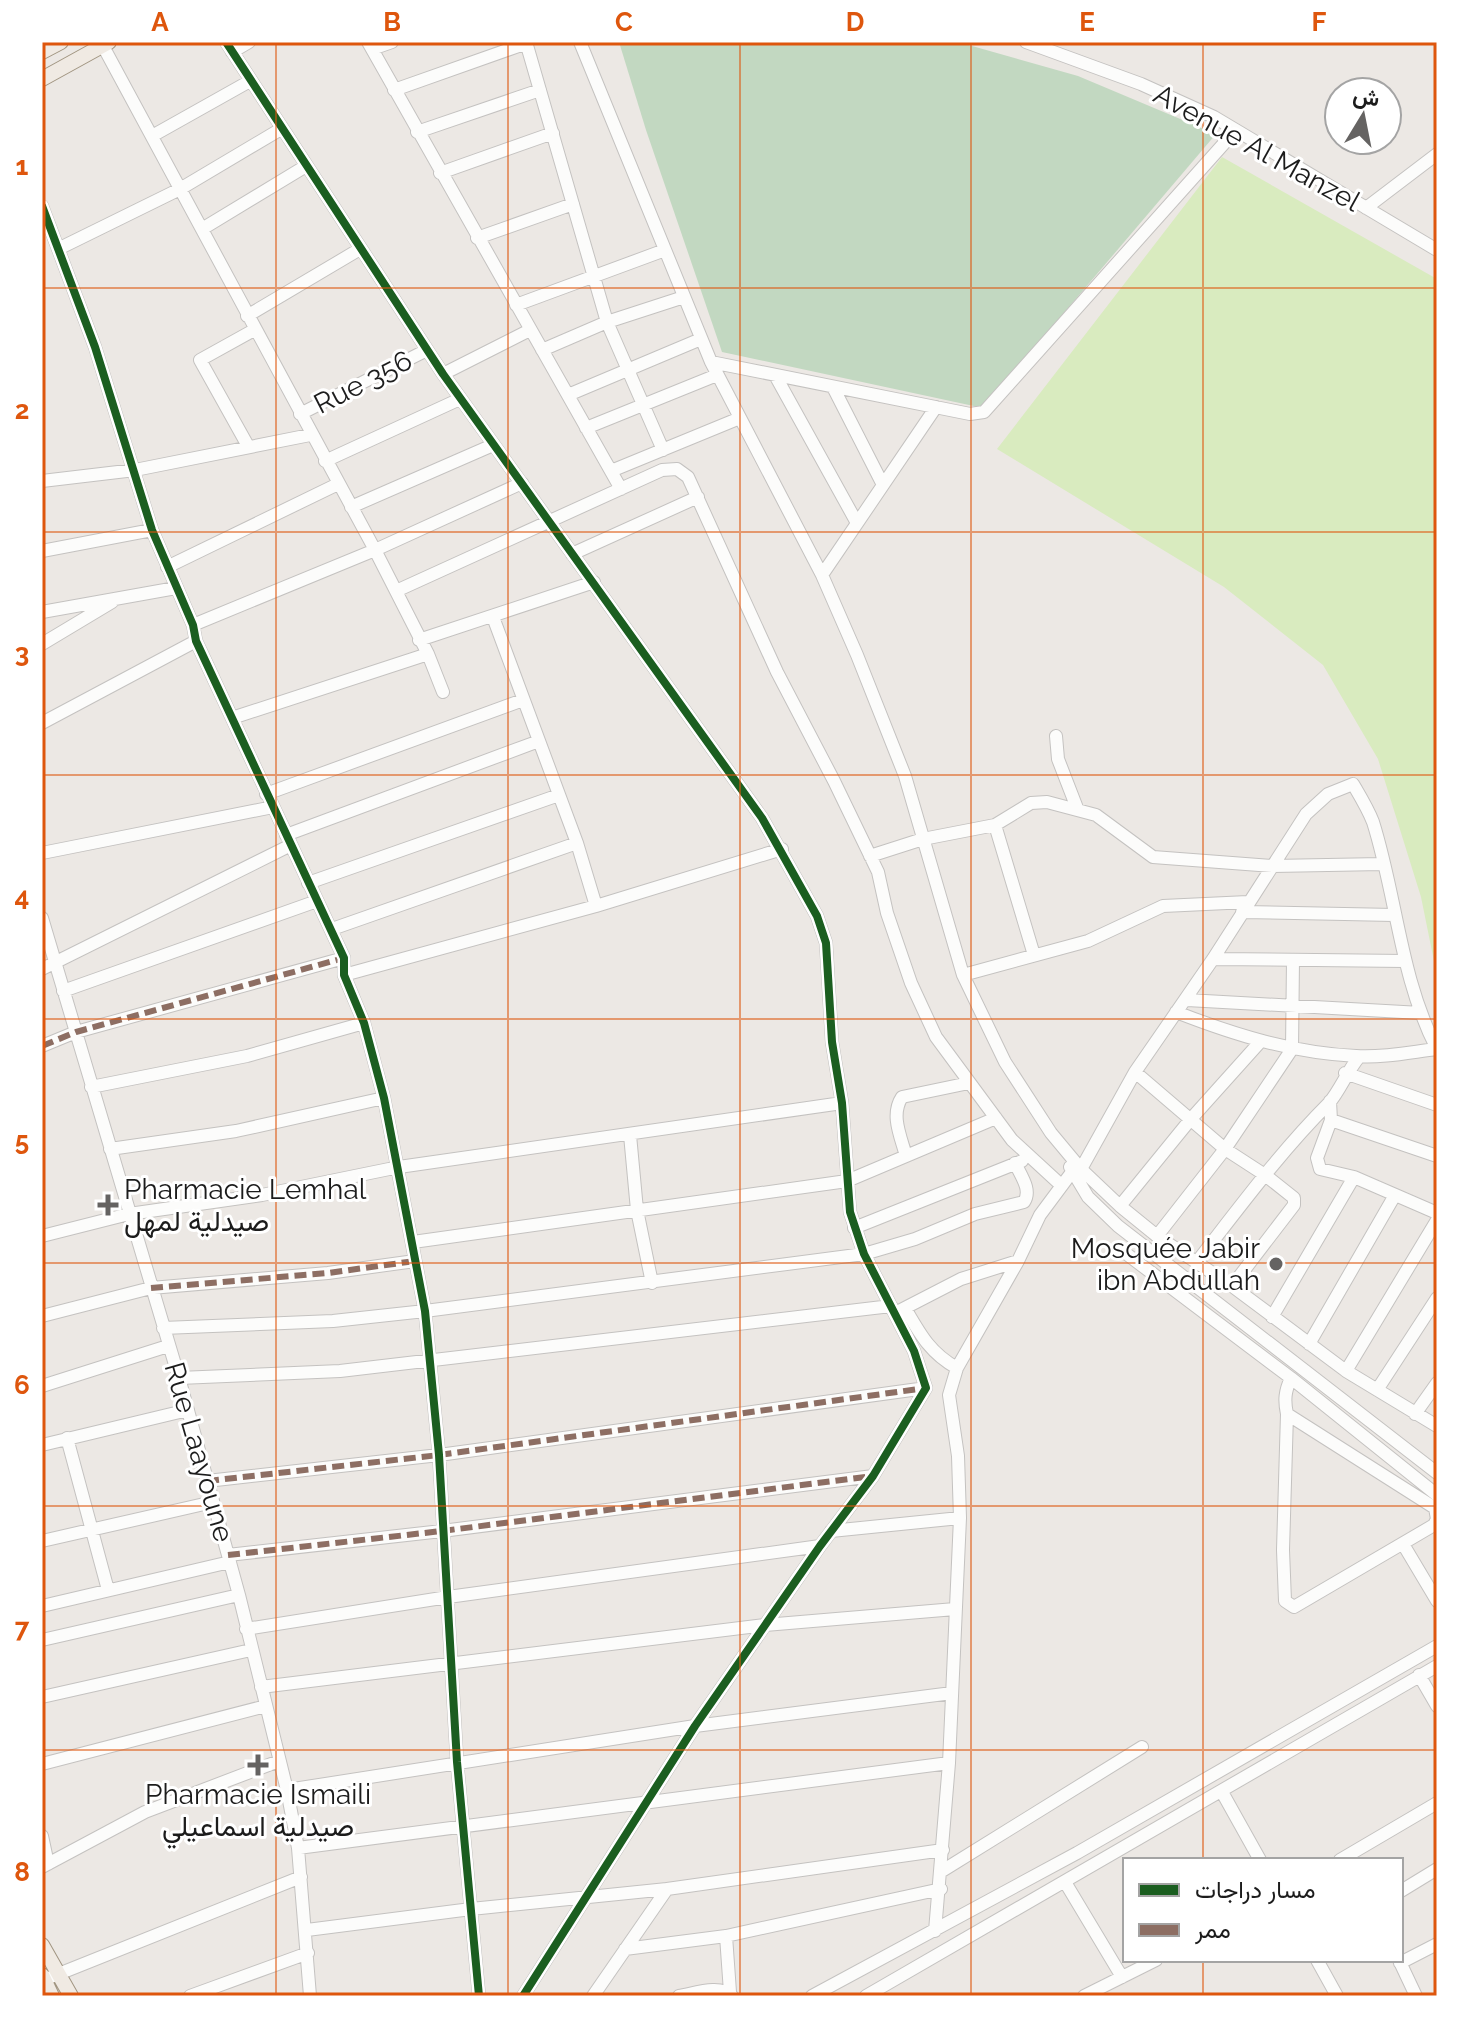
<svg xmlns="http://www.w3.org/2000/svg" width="1479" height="2038" font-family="Raleway,Vazirmatn,sans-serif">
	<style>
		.grass { fill: #d9ebbf }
		.cemetery { fill: #c2d8c1 }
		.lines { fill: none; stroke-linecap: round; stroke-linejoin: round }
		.minor-casing { stroke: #c4c2c0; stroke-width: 14 }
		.major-casing { stroke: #a19581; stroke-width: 16 }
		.minor { stroke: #fcfcfb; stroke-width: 12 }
		.major { stroke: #f0eae3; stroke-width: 14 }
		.quiet { stroke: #8d6e63; stroke-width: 6; stroke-dasharray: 12 6; stroke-linecap: butt }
		.cycleway-casing { stroke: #fff; stroke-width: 13 }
		.cycleway { stroke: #1b5e20; stroke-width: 8 }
		.grid { fill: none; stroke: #de560d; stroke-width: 2; stroke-opacity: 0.55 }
		.poi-dot { fill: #656362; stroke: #fff; stroke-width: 3 }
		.labels { text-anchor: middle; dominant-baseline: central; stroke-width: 6; stroke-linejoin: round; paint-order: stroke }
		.street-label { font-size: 28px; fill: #1c1c1c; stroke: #fff }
		.poi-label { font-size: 28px; fill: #1c1c1c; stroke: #fff; text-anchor: start }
		.neatline { fill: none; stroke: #de560d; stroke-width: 3 }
		.grid-label { font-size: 26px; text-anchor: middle; font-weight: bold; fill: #de560d }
	</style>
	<rect width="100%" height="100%" fill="#ece8e4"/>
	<path class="grass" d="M1222 157 1437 279V976L1421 897 1378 759 1323 665 1224 587 997 449Z"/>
	<path class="cemetery" d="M619 42H958L1078 76 1216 134 983 408 722 352 646 130Z"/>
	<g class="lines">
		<defs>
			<path id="minor" d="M226 42 443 374 762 818 817 916 826 943 832 1042 842 1103 850 1212 864 1254 914 1351 926 1388 873 1476 820 1546 695 1726 523 1996
				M368 42 621 489
				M526 42 607 322 663 450
				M580 42 711 362 822 575 857 655 905 776 963 975 1005 1062 1051 1133 1081 1169 1120 1206 1157 1236 1232 1286 1346 1371 1437 1426
				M1026 42 1141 84 1214 117 1437 250
				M103 46 375 550 428 654 443 692
				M372 49 392 42
				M232 52 249 42
				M394 90 527 43
				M417 132 540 90
				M152 136 250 81
				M440 173 553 133
				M42 206 95 347 152 530 193 625 196 641 344 958V975L364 1023 384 1098 425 1311 439 1455 457 1762 479 1996
				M1366 208 1437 154
				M202 229 306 166
				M477 238 573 204
				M58 249 180 189 281 129
				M516 305 665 250
				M247 316 360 249
				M542 350 607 322 684 297
				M711 362 970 414 984 412 1236 130
				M443 374 530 330
				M775 375 857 523
				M833 387 883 485
				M568 395 701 339
				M300 414 427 350
				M586 428 717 375
				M248 446 200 360 254 330
				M325 461 460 399
				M611 471 740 418
				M42 481 135 470 310 435
				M351 507 493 445
				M42 551 152 530
				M572 554 698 497
				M167 567 338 484
				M822 575 936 407
				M396 591 662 470 677 469 688 477 777 672 834 781 878 872 887 913 911 983 936 1037 1012 1140 1061 1185
				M42 612 176 588
				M493 617 577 843 596 906
				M193 625 375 550 522 483
				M419 640 594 582
				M42 644 112 602
				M232 718 428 654
				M42 723 196 641
				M1056 736 1058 759 1077 808
				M266 794 523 700
				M995 825 1034 955
				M286 835 539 741
				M42 853 273 807
				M870 856 923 839 995 825 1031 803 1047 802 1096 815 1153 857 1273 866 1382 864
				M308 883 559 795
				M1242 912 1394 915
				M42 918 179 1378 239 1595 287 1790 298 1848 310 1996
				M332 929 577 843
				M1213 959 1405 961
				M42 969 291 845
				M344 975 596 906 782 849
				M963 975 1088 941 1163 906 1248 902
				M63 991 317 901
				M1187 1000 1421 1013
				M1176 1012C1235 1035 1293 1053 1356 1056 1383 1058 1411 1052 1437 1049
				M42 1046 76 1032 344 958
				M1135 1072 1225 1149 1265 1175 1294 1198V1205L1232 1286
				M1345 1073 1437 1105
				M91 1087 247 1056 364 1023
				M1330 1101 1331 1120 1317 1158 1320 1169 1354 1177 1437 1213
				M1331 1120 1437 1156
				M630 1135 637 1210 652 1283
				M110 1149 236 1131 384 1098
				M906 1156C901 1137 890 1115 902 1097L969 1083
				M1070 1167 1088 1197 1118 1226 1437 1473
				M1081 1169 1135 1072 1213 959 1306 814 1328 794 1353 784C1360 796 1368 809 1373 822 1397 898 1400 978 1437 1049
				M1120 1206 1190 1120 1260 1042
				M854 1228 1022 1161
				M42 1236 129 1214 262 1195 399 1167 842 1103
				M1157 1236 1225 1149 1292 1049 1293 960
				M413 1242 847 1181 996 1118
				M1124 1252 1291 1378 1437 1495
				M1196 1263C1239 1208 1280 1152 1329 1103 1339 1092 1348 1070 1359 1057
				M905 1308C920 1334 930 1353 957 1368
				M895 1313 961 1279 1018 1261
				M42 1316 151 1288 328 1273 415 1261
				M1272 1317 1354 1177
				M163 1328 333 1321 425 1311 864 1254 915 1239 975 1214 1024 1202C1032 1190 1021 1176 1015 1163
				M1309 1344 1395 1195
				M1346 1371 1437 1220
				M179 1378 340 1371 891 1306
				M42 1386 168 1346
				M1377 1390 1437 1298
				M1287 1414 1435 1508 1437 1519 1434 1525 1294 1607 1285 1601 1283 1550 1287 1414C1284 1400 1285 1391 1291 1378
				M1415 1414 1437 1383
				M67 1438 108 1590
				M42 1445 188 1410
				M207 1481 439 1455 926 1388
				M831 1531 960 1518
				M42 1541 213 1502
				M1403 1544 1437 1601
				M228 1555 442 1531 873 1476
				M42 1606 230 1562
				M246 1629 448 1597 820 1546
				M42 1640 239 1595
				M1419 1675 1437 1706
				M261 1687 765 1625 955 1609
				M42 1697 251 1650
				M42 1764 266 1706
				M287 1790 695 1726 952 1693
				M1222 1792 1260 1860
				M42 1836 48 1864
				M298 1848 949 1763
				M1340 1860 1437 1803
				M42 1867 145 1812 279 1761
				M942 1871 1142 1747
				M1065 1882 1122 1977
				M1401 1891 1437 1869
				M307 1930 471 1909 667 1889 943 1850
				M935 1931 949 1763 960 1518 958 1456 949 1395 957 1368 1018 1261 1040 1215 1072 1172
				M726 1936 730 1992
				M625 1949 726 1936 941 1889
				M1317 1960 1337 1996
				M1399 1960 1416 1996
				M1400 1963 1437 1944
				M51 1977 301 1877
				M190 1996 308 1953
				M593 1996 667 1889
				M679 1996C696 1993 720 1984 732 1996
				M812 1996 1077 1853 1437 1646
				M866 1996 1437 1666
				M1084 1996 1156 1960"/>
			<path id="major" d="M42 52 61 42
				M42 79 109 42
				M42 1945 71 1996
				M42 1975 52 1996"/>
		</defs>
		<use href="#minor" class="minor-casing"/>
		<use href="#major" class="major-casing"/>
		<use href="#minor" class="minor"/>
		<use href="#major" class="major"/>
		<path class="quiet" d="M42 1046 76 1032 344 958
			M151 1288 328 1273 415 1261
			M207 1481 439 1455 926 1388
			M228 1555 442 1531 873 1476"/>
		<defs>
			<path id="cycleway" d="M226 42 443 374 762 818 817 916 826 943 832 1042 842 1103 850 1212 864 1254 914 1351 926 1388 873 1476 820 1546 695 1726 523 1996
				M42 206 95 347 152 530 193 625 196 641 344 958V975L364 1023 384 1098 425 1311 439 1455 457 1762 479 1996"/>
		</defs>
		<use href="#cycleway" class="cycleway-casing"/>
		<use href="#cycleway" class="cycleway"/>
	</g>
	<path class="grid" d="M276 42V1996M508 42V1996M740 42V1996M971 42V1996M1203 42V1860M42 288H1437M42 532H1437M42 775H1437M42 1019H1437M42 1263H1437M42 1506H1437M42 1750H1437M1203 1960V1996"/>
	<g class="poi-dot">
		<path d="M104 1193h8v8h8v8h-8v8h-8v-8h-8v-8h8z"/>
		<circle cx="1276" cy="1264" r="8"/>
		<path d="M254 1753h8v8h8v8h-8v8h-8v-8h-8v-8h8z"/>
	</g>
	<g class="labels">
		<g class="street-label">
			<text transform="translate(1257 148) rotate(29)">Avenue Al Manzel</text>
			<text transform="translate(363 382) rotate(-27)">Rue 356</text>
			<text transform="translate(199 1452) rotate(74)">Rue Laayoune</text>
		</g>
		<g class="poi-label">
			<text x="124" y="1189">Pharmacie Lemhal<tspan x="124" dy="32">صيدلية لمهل</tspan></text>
			<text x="1260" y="1248" text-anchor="end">Mosquée Jabir<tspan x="1260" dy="32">ibn Abdullah</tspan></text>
			<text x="258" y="1794" text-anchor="middle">Pharmacie Ismaili<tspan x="258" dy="32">صيدلية اسماعيلي</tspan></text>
		</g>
	</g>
	<rect width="1479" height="2038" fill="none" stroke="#ffffff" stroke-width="88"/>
	<rect x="1123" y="1858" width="280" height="104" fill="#ffffff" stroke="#a4a4a4" stroke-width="2"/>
	<rect x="1139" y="1884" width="40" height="12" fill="#1b5e20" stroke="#a4a4a4" stroke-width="2"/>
	<text x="1195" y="1898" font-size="24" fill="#1c1c1c">مسار دراجات</text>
	<rect x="1139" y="1924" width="40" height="12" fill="#8d6e63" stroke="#a4a4a4" stroke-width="2"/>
	<text x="1195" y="1938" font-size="24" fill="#1c1c1c">ممر</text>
	<g transform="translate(1363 116) rotate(10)"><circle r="38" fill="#ffffff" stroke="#a4a4a4" stroke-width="2"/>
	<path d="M0-6L14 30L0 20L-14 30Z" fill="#656362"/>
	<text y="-12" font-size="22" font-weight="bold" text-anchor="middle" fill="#1c1c1c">ش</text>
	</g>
	<rect x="44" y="44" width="1391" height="1950" class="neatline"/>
	<g class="grid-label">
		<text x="160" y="31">A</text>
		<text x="392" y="31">B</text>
		<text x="624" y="31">C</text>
		<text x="855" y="31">D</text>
		<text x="1087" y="31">E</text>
		<text x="1319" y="31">F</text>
		<text x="22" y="175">1</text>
		<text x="22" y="419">2</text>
		<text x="22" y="662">3</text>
		<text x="22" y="906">4</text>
		<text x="22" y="1150">5</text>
		<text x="22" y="1394">6</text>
		<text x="22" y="1637">7</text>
		<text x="22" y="1881">8</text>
	</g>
</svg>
